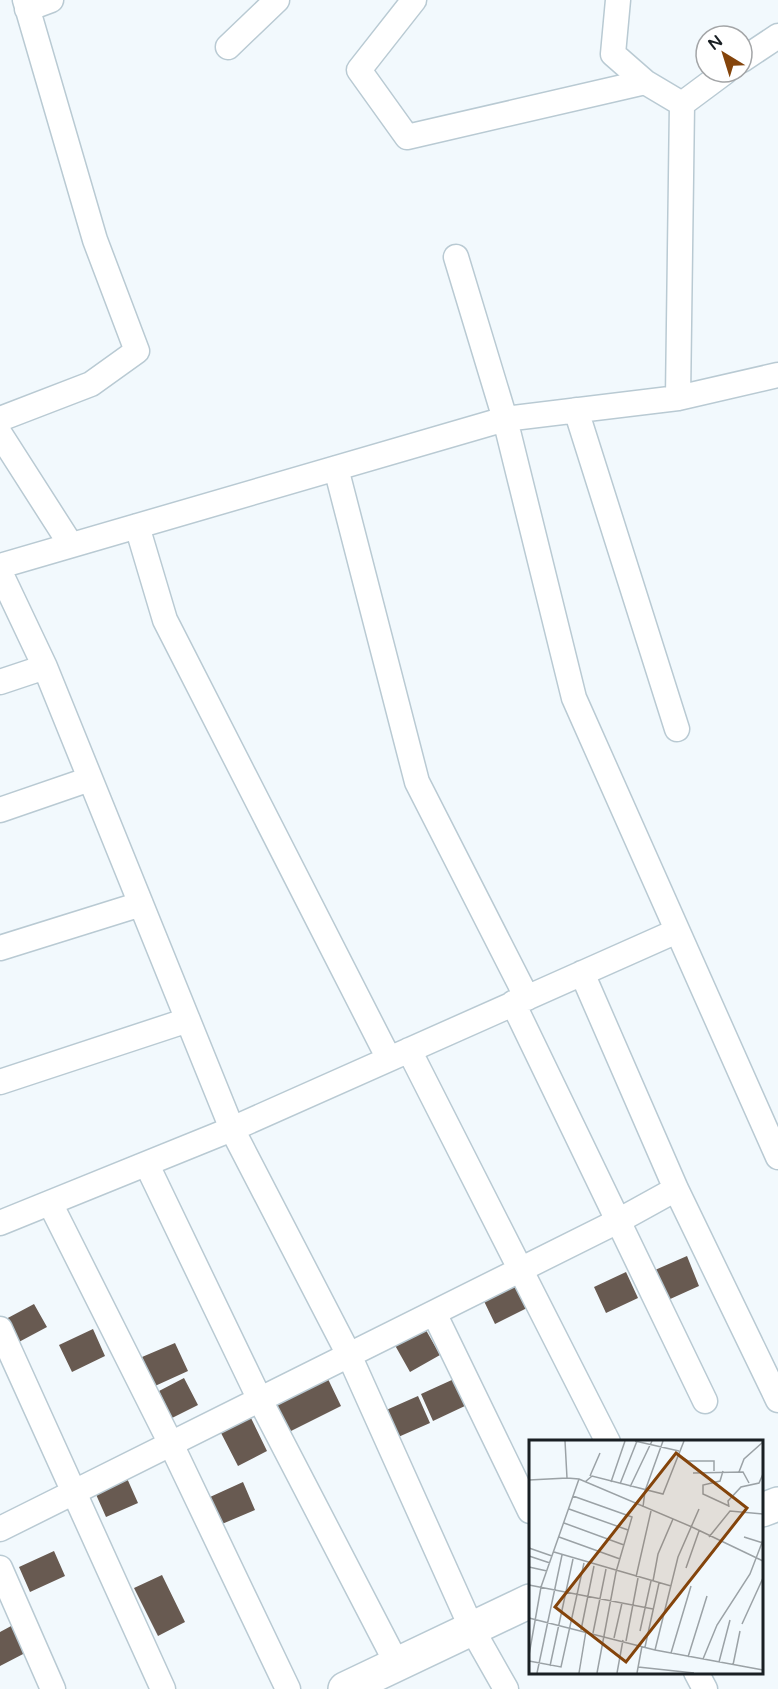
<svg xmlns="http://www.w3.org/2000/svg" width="778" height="1689" font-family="'Varela Round',sans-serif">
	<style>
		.building { fill: #685a51 }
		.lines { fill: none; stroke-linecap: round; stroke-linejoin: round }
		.street-casing { stroke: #b9cad3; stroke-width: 27 }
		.secondary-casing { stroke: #b9cad3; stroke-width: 36 }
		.street { stroke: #fff; stroke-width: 24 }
		.secondary { stroke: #fff; stroke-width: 33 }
		.inset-road { fill: none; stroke: #9ba2a6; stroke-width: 1.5 }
		.view { fill: #84440b; fill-opacity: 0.15; stroke: #84440b; stroke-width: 3 }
		.inset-edge { fill: none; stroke: #191f23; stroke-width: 3 }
	</style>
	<rect width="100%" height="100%" fill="#f2f9fd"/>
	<path class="building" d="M687 1256 699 1286 668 1300 655 1270Z
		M626 1272 638 1298 606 1313 594 1287Z
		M515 1280 529 1307 495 1324 482 1297Z
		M34 1304 47 1327 17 1343 4 1320Z
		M422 1323 440 1355 410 1372 392 1340Z
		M93 1329 105 1356 72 1372 59 1345Z
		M175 1343 188 1371 155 1386 142 1357Z
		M184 1378 198 1405 172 1418 159 1391Z
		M328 1379 341 1406 289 1432 276 1406Z
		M454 1379 467 1405 433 1421 421 1394Z
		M418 1396 430 1423 396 1438 384 1411Z
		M251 1418 267 1451 238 1466 221 1433Z
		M126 1476 138 1503 106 1517 94 1490Z
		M243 1482 255 1510 222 1524 210 1497Z
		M54 1551 65 1576 30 1592 19 1567Z
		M162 1575 185 1622 158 1636 134 1588Z
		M13 1625 27 1652 0 1666V1632Z"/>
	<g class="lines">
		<defs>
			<path id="street" d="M414 0 359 70 407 137 645 82
				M618 0 613 54 645 82 682 104
				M27 9 51 0
				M228 47 277 0
				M742 60 778 36
				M456 257 505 419 574 698 778 1157
				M678 398 682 104 725 72
				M576 410 677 729
				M0 419 91 384 137 351 95 240 25 0
				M0 434 71 545
				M336 468 417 782 527 998
				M137 526 165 620 389 1059
				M0 566 505 419 678 398 778 375
				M0 572 45 667
				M0 682 45 667 232 1129 349 1355 472 1629 506 1689
				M0 810 90 779
				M0 948 141 904
				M582 973 676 1189 778 1400
				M513 1003 705 1401
				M409 1050 608 1442
				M0 1082 188 1020
				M147 1165 260 1400 397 1664
				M50 1203 171 1444 288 1689
				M0 1223 232 1129 677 931
				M434 1313 530 1511
				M0 1329 163 1689
				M0 1529 618 1221 676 1189
				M0 1568 53 1689
				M696 1672 705 1689"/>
			<path id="secondary" d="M762 1510 778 1504
				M345 1689 530 1601"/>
		</defs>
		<use href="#street" class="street-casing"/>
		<use href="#secondary" class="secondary-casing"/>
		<use href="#street" class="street"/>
		<use href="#secondary" class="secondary"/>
	</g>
	<g transform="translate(529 1440)">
		<rect width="234" height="234" fill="#f2f9fd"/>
		<path class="inset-road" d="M106 1 150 11M149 15 159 21H185V31M194 31 191 41 174 45V54L200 66M210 32 215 19 234 2M164 33 214 32 220 43M61 36 71 13M38 38 50 39 163 87 234 121M0 40 38 38 36 1M56 42 63 36 134 54 155 1M82 42 96 1M91 44 108 1M101 47 123 1M44 56 103 77 87 132 68 233M114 67 116 51 134 1M200 67 199 61 212 47 230 43 234 34M40 69 99 90M35 83 95 105M30 97 91 119M180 97 201 71 234 74M215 97 234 103M0 108 23 116M25 112 142 146M0 116 21 123M0 127 18 131M157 128 170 91M107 137 122 71M124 141 129 114 144 79M0 145 124 169M0 178 126 210 234 230M213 184 234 138M52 190 65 126M111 191 122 141M64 193 77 129M85 198 93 163M97 201 109 138M116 207 130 143M126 210 149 117 170 69M142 213 162 146M0 215 12 147 50 39M159 217 178 156M174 219 188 185 221 134 234 100M0 221 32 227 55 123M190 222 201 180M204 225 211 191M21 226 44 119M109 227 165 233M8 233 33 115M50 233 57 191M88 233 94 200M108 233 113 206"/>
		<path class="view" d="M147 13 218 68 97 222 26 167Z"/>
		<rect width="234" height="234" class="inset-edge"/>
	</g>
	<g transform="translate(724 54) rotate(322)"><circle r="28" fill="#ffffff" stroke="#a3a5a7" stroke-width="1.5"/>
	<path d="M0-4.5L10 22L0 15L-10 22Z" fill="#84440b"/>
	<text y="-9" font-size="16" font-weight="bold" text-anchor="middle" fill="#191f23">N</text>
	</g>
</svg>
